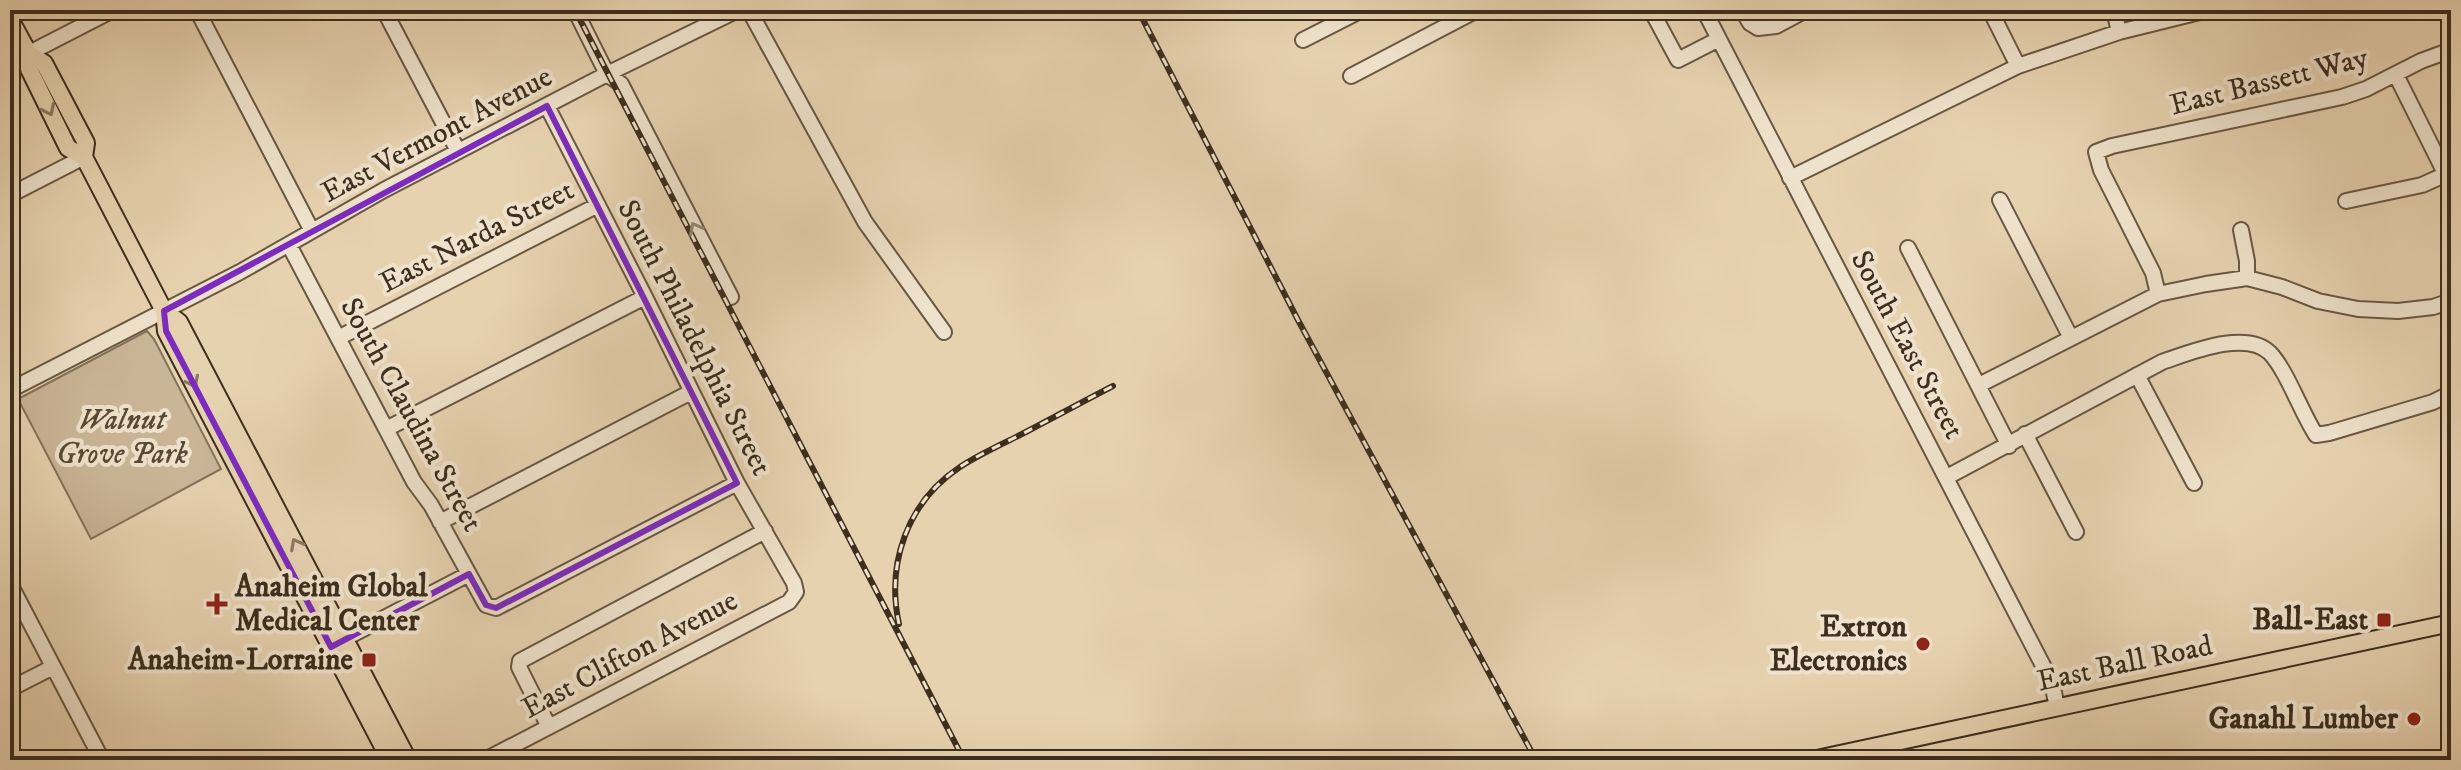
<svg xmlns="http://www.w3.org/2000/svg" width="2461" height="770" font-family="'IM FELL DW Pica',serif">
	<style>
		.green { fill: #cab697; stroke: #84725a; stroke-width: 2 }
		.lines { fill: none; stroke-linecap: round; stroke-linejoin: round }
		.minor-casing { stroke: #685742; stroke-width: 18 }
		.major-casing { stroke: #3d2e1e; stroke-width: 20 }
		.minor { stroke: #efe2cc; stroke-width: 14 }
		.major { stroke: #e7d2b0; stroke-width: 16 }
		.rail-casing { stroke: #3d2e1e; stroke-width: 6 }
		.rail { stroke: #efe2cc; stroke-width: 3; stroke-dasharray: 9; stroke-linecap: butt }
		.oneway { stroke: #8a7860 }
		.oneway2 { stroke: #968875 }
		.marked { fill: none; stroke: #7b2cbf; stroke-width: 6; stroke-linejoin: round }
		.poi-dot { fill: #8f2418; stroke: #efe2cc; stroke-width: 3 }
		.labels { text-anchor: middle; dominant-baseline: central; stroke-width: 8; stroke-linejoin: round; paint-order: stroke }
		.street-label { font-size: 30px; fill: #3d2e1e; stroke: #efe2cc }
		.park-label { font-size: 30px; font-style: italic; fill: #594936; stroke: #efe2cc }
		.poi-label { font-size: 30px; font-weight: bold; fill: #3d2e1e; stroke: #efe2cc; text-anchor: end }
	</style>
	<rect width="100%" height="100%" fill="#e7d2b0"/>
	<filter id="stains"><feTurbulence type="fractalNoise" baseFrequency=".0025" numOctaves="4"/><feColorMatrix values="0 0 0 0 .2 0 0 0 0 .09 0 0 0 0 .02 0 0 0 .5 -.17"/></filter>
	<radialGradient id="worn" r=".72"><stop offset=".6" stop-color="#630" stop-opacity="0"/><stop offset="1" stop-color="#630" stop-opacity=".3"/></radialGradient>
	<path class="green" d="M147 331 154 339 221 469 91 539 18 399Z"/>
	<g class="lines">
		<defs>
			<path id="minor" d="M197 10 312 231
				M384 10 458 151
				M575 10 607 74 621 84 731 297
				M749 10 865 222 944 332
				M1651 10 1678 60 1719 39
				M1704 10 2052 683 2057 707
				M1742 10 1750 23 1758 28 1776 26 1806 10
				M1990 10 2018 66
				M2114 10 2119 32
				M1303 40 1362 10
				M10 63 113 10
				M2396 75 2451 185
				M1351 76 1477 10
				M1790 178 2018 66 2119 32 2208 10
				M10 195 84 157
				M2000 200 2071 338
				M2346 201 2422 185 2451 172
				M2241 230 2247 261V278
				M289 245 414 482 431 505 486 605 496 608 737 483
				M1908 248 2009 446
				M2158 294 2153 273 2101 170 2096 152 2112 146 2342 97 2366 89 2421 61 2451 50
				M338 338 598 205
				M2137 375 2194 483
				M1979 385 2158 294 2206 284 2247 278 2282 287 2318 301 2358 309 2398 311 2433 307 2451 301
				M10 390 240 272 384 190 607 74 738 10
				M386 429 645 297
				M2025 434 2076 532
				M1947 477 2162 362C2189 353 2246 329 2270 353 2287 371 2301 412 2316 435L2329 433 2433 402 2451 393
				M440 522 691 392
				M10 584 102 760
				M338 642 469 574
				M10 689 53 667
				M549 727 519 667 520 661 765 531
				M485 760 789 602 796 592 794 583 737 483 645 297 547 106"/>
			<path id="major" d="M10 19 29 54V69L68 148 84 157
				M29 54 44 63 86 143 84 157 164 311 166 331 390 760
				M164 311 179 322 408 760
				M1812 760 2451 623"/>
		</defs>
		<use href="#minor" class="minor-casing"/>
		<use href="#major" class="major-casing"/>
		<use href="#minor" class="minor"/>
		<use href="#major" class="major"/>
		<defs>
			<path id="rail" d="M575 10 964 760
				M1138 10 1298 320 1536 760
				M899 624C886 564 907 502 960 467 978 455 1000 445 1020 435 1051 419 1082 402 1113 386"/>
		</defs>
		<use href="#rail" class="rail-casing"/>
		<use href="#rail" class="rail"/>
	</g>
	<defs><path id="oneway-chevron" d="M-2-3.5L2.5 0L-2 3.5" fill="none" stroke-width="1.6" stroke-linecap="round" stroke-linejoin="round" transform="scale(2)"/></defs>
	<g class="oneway">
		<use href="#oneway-chevron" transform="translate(49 110) rotate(64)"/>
		<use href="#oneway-chevron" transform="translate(193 382) rotate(63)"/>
		<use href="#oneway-chevron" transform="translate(296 544) rotate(-118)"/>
	</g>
	<use class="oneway2" href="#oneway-chevron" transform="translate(695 228) rotate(-118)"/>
	<path class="marked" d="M547 106 737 483 496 608 486 605 469 574 331 647 166 331 164 311Z"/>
	<g class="poi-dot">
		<path d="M213 592h8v8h8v8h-8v8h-8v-8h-8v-8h8z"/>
		<rect x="2376" y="612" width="16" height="16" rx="4"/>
		<circle cx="1923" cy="644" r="8"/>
		<rect x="361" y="652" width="16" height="16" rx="4"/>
		<circle cx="2414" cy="719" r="8"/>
	</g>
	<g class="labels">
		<g class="street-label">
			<text transform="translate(2269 82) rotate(-14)">East Bassett Way</text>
			<text transform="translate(437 135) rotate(-28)">East Vermont Avenue</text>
			<text transform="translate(477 237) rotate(-27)">East Narda Street</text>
			<text transform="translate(694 338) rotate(63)">South Philadelphia Street</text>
			<text transform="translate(1907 345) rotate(62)">South East Street</text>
			<text transform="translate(411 415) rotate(61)">South Claudina Street</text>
			<text transform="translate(630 655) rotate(-28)">East Clifton Avenue</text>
			<text transform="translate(2125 664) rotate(-12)">East Ball Road</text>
		</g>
		<g class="park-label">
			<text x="122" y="420">Walnut<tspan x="122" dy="34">Grove Park</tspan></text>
		</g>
		<g class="poi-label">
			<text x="235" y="587" text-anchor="start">Anaheim Global<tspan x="235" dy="34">Medical Center</tspan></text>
			<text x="2368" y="620">Ball-East</text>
			<text x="1907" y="627">Extron<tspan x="1907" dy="34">Electronics</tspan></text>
			<text x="353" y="660">Anaheim-Lorraine</text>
			<text x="2398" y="719">Ganahl Lumber</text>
		</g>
	</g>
	<rect width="2461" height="770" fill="none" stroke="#e7d2b0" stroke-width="40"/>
	<rect x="12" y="12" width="2437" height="746" fill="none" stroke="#3d2e1e" stroke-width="4"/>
	<rect x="20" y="20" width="2421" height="730" fill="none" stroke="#3d2e1e" stroke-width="2"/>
	<rect width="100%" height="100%" filter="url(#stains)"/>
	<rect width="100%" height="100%" fill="url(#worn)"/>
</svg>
